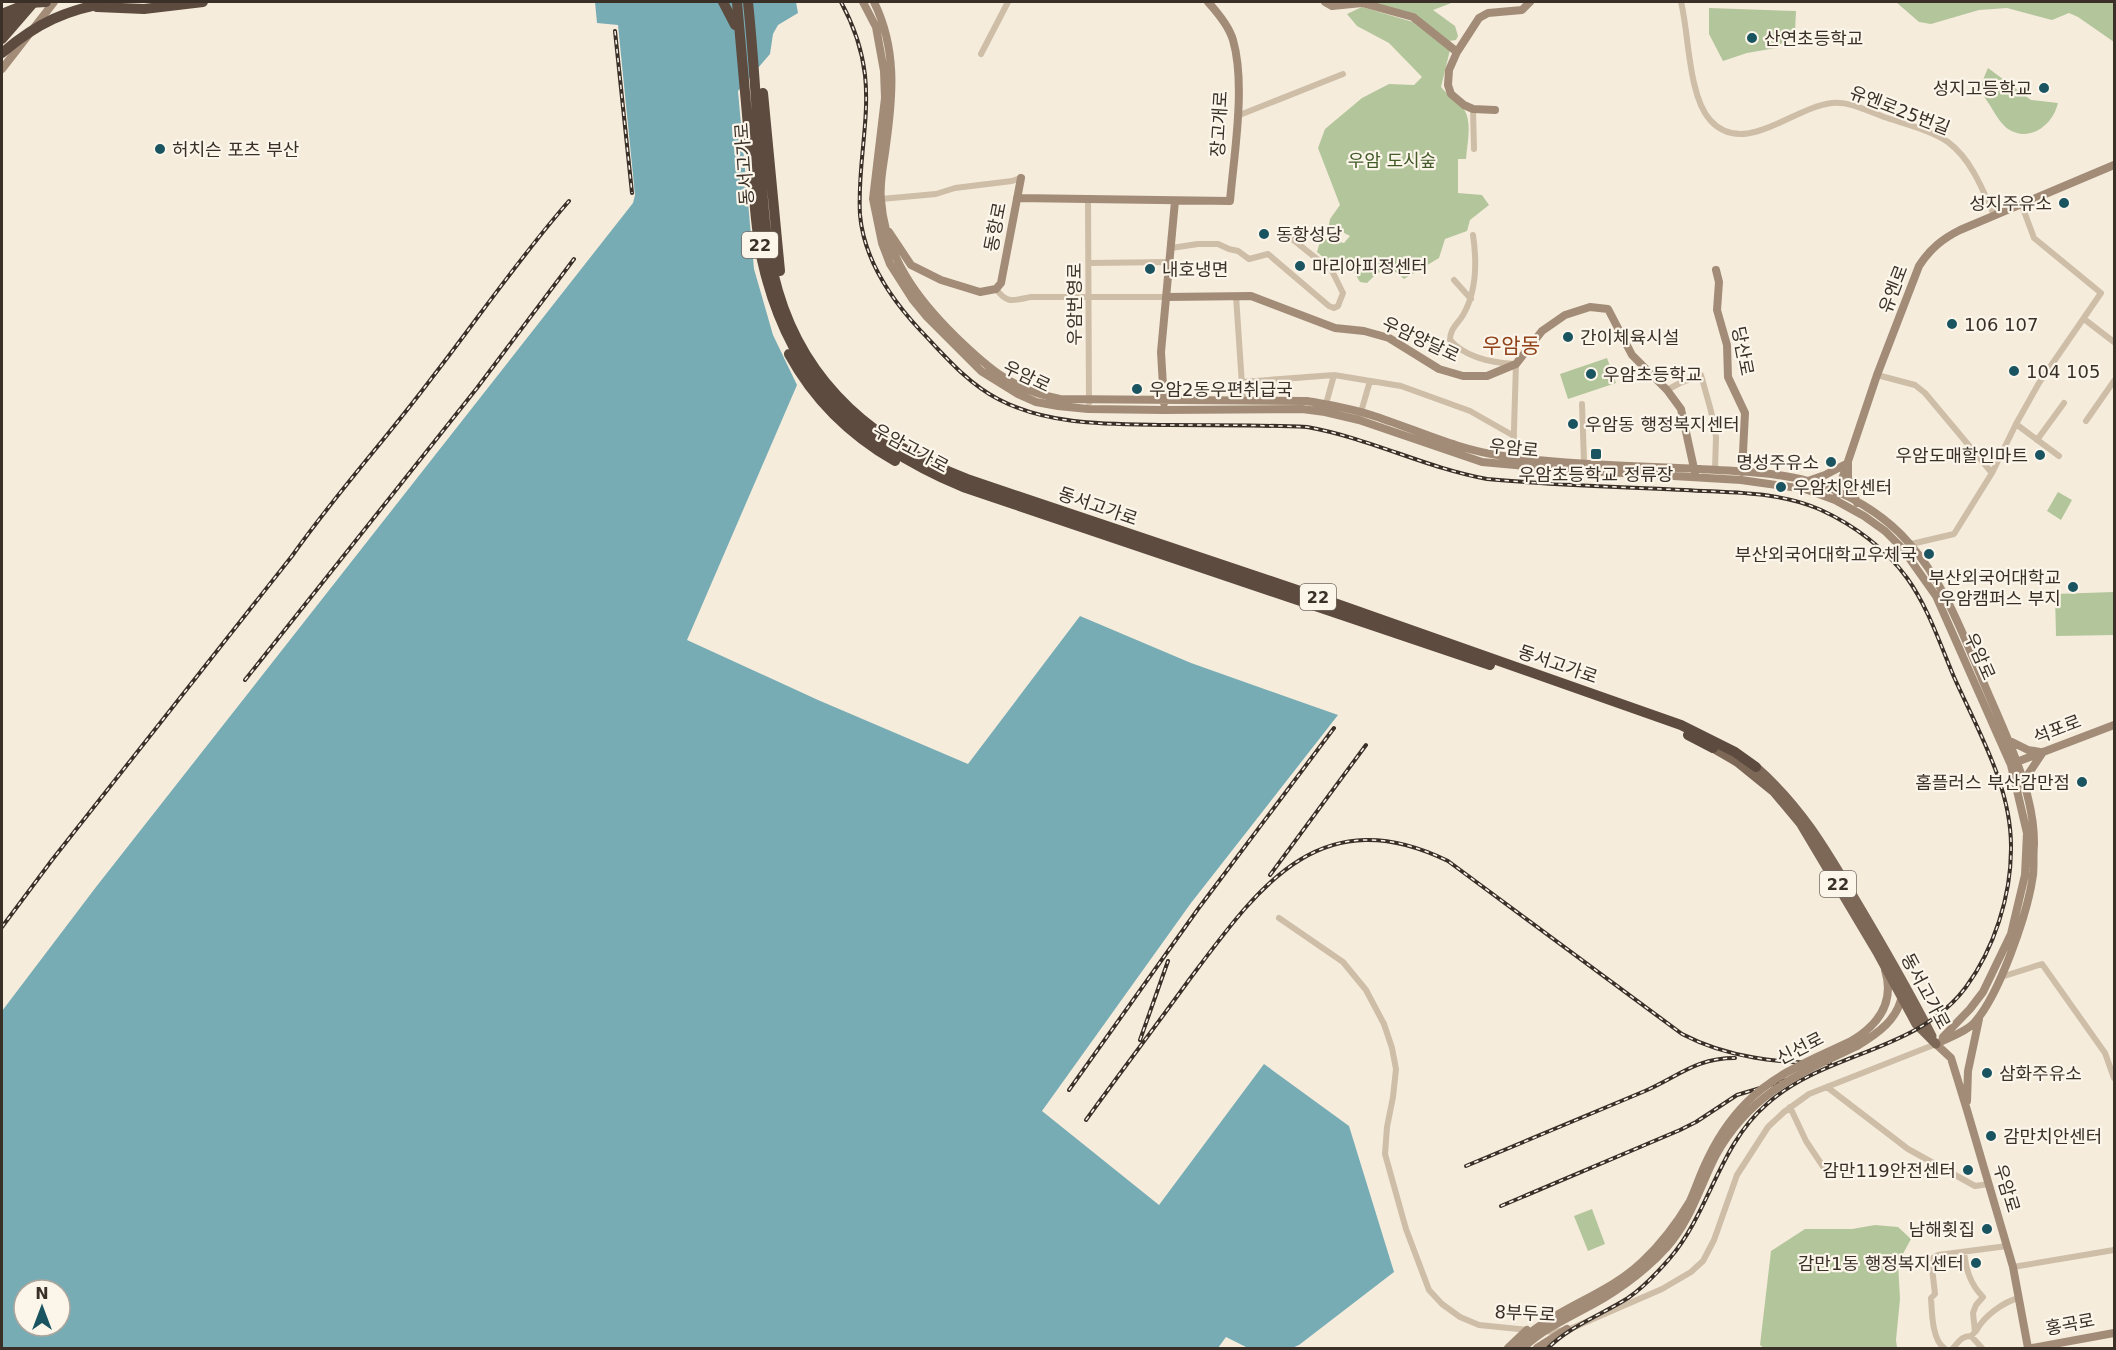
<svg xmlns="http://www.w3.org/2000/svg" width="2116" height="1350" font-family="'DejaVu Sans','Noto Sans KR',sans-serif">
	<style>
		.green { fill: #b3c59b }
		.water { fill: #78acb5; fill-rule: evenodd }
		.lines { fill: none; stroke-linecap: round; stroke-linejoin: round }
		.street { stroke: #cebda7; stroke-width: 6 }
		.secondary { stroke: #a28c78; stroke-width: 8 }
		.primary { stroke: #7d6858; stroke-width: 9 }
		.highway { stroke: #5c4b3e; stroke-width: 10 }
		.rail-casing { stroke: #3a3028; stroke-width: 4 }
		.rail { stroke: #fbf5ea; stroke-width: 1.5; stroke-dasharray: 4.5; stroke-linecap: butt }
		.secondary-bridge { stroke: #a28c78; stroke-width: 8 }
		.highway-bridge { stroke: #5c4b3e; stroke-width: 10 }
		.poi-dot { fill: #195460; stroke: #fbf5ea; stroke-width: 2 }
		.labels { text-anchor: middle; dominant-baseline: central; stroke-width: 4.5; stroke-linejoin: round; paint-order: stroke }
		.shield { fill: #fbf5ea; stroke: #746b62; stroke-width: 1.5 }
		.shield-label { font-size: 16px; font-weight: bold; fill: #3a3028 }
		.poi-label { font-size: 18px; fill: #3a3028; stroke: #fbf5ea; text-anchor: start }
		.street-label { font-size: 18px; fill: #3a3028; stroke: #fbf5ea }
		.park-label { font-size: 18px; fill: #435b29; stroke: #fbf5ea }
		.quarter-label { font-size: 21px; fill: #914219; stroke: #fbf5ea }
	</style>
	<rect width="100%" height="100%" fill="#f5ecdc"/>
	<path class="green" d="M1370 2H1454L1433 10 1455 26 1458 36 1456 40 1449 41 1427 24Z
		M1896 2H2114V42L2078 17 2069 13 2052 20 2007 8 1979 10 1931 24 1919 22Z
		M1362 7 1413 22 1450 50 1441 87C1448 96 1460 102 1465 111 1472 124 1467 145 1466 159H1458V193L1482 195 1489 205 1470 220 1467 231 1445 239 1439 258 1404 279 1392 269 1377 273 1367 283 1360 282 1346 259 1331 264 1317 252 1321 238 1344 243 1350 236 1329 225 1330 219 1340 205 1318 148 1325 129 1362 98 1389 84 1414 85 1422 77 1389 43 1357 26 1347 14Z
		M1709 8 1796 11 1795 32 1776 48 1747 53 1723 61 1709 34Z
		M1988 68 2031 100 2058 103C2053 125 2030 143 2008 129 2002 125 1995 114 1991 107 1988 102 1983 96 1982 91 1981 83 1985 75 1988 68Z
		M1607 358 1616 383 1568 399 1560 374Z
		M2058 492 2072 500 2061 520 2047 511Z
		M2114 592V635L2056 636 2055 594Z
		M1592 1209 1605 1244 1588 1251 1574 1216Z
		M1875 1225 1898 1227 1911 1239 1898 1263 1900 1299 1896 1340 1897 1348H1764L1760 1345 1771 1251 1805 1229H1852Z"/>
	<path class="water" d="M595 2H796L798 13 778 25 773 34 770 54 738 91 754 269 773 335 797 385 687 640 818 700 968 764 1080 616 1191 663 1338 715 1191 903 1042 1111 1159 1205 1264 1064 1349 1126 1394 1272 1299 1345 1292 1348H1248L1226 1337 1218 1348H2V1011L96 887 633 203 635 195 618 25 597 23ZM24 1290H60V1326H24Z"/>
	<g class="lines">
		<path class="street" d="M1681 2C1689 33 1688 95 1710 120 1744 158 1793 107 1832 103 1849 101 1868 111 1884 117 1905 124 1930 130 1948 142 1971 159 1983 190 1994 215
			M981 54 1008 2
			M1473 109 1474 149
			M1237 116 1343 74
			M1088 198 1089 403
			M881 199 936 194 955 188 1012 181 1021 178
			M1473 235C1477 262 1477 291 1463 315 1458 324 1450 328 1450 340 1466 358 1492 363 1516 364L1513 461
			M1171 248 1198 244H1218L1229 249 1238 251 1249 259 1268 254 1329 306 1334 308 1338 306 1343 293 1332 271 1281 230
			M1089 263 1170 262
			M1454 280 1471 299
			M996 289C1008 305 1014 300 1031 297H1166
			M1236 296 1243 400
			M2084 319 2114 342
			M1877 375 1915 385 1925 393 1992 473
			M1242 382 1334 375 1401 386 1470 411 1514 436
			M1667 390 1680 383 1701 375 1711 411 1716 437 1715 470
			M1326 404 1334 375
			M1582 404 1584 462
			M1361 412 1370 381
			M2086 421 2114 381
			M2016 424 2059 456
			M2037 440 2064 403
			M1907 545 1954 534 1992 473 2016 424 2039 383 2101 293 2034 238 2021 203
			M1279 918 1343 962 1366 990 1384 1024 1392 1048 1396 1069 1393 1097 1387 1127 1385 1154 1406 1229 1429 1290 1442 1304 1460 1317 1479 1325 1528 1330
			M2001 977 2042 964 2105 1053 2114 1078
			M1827 1087 1908 1149 1975 1186 1989 1184
			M1790 1107 1806 1141 1826 1171
			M1964 1252C1966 1269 1970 1284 1983 1297L1976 1305 1973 1313 1975 1332 1971 1336
			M2013 1267 2114 1250
			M1544 1331 1554 1332 1570 1329 1662 1289 1691 1272 1703 1261 1714 1240 1737 1175 1768 1127 1784 1112 1809 1094 1936 1044
			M1976 1331C1984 1316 2003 1302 2019 1298
			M1944 1348C1932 1339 1932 1313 1931 1298L1935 1294 1931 1259 1938 1255 2007 1246
			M1953 1348C1959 1342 1961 1336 1971 1336L1982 1348"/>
		<path class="secondary" d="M863 2 876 27 884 71 885 98 873 199 882 243 890 264 913 300 927 317 981 371 1018 394 1036 402 1058 406 1088 409 1164 410 1302 409 1325 412 1359 420 1482 462 1572 470 1741 480 1805 489 1835 500 1864 516 1885 531 1902 548 1936 596 2011 765 2027 833 2025 875 2011 934 1983 992 1970 1009 1943 1037
			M874 2C897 49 893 95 886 145 884 163 879 182 881 200 885 256 917 299 956 337 989 369 1013 390 1060 399L1307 401C1329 405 1350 408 1371 415 1415 429 1457 450 1503 456 1568 465 1635 466 1700 469 1735 471 1774 472 1808 481 1845 491 1884 514 1909 543 1942 580 1961 629 1980 674 2001 726 2035 788 2034 845 2033 854 2034 865 2033 875 2028 912 1999 997 1973 1024 1964 1033 1947 1038 1936 1044
			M1325 2 1332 6 1362 3 1413 17 1457 52
			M2 69 54 2
			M1495 110 1473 109 1464 105 1451 94 1448 85 1449 70 1457 52 1479 18 1488 13 1522 10 1530 2
			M1017 198 1230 201C1234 154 1246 85 1233 40 1229 26 1218 13 1208 2
			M889 232 911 265 941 280 980 292 996 289 1001 283 1021 178
			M1716 270 1719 282 1717 310 1727 345 1728 377 1745 413 1742 472
			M1166 297 1251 296 1335 328 1364 331 1389 338 1439 369 1463 376H1487L1516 364 1542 331 1565 315 1590 307 1608 309 1632 355 1667 390 1681 409 1695 473
			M1164 403 1161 352 1175 201
			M1808 481 1825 475 1848 463V478L1857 503
			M1836 497 1877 375 1919 266C1930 249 1942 239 1960 230L2114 165
			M2008 740 2028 750 2040 752
			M2014 763 2114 725
			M2024 785 2029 773 2043 752
			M1853 1040C1879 1024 1895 1002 1885 970
			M1936 1044 1951 1058 1967 1110 2013 1267 2028 1348
			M1857 1046C1877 1034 1899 1019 1902 994
			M1967 1101 1968 1071 1979 1019
			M1508 1348 1527 1330
			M1537 1348 1567 1329
			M2032 1348 2114 1333"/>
		<path class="primary" d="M1713 748 1737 762 1774 792 1800 823 1878 954 1916 1024 1936 1044
			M1756 767C1804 809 1829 855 1861 909 1886 951 1910 993 1932 1036"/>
		<path class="highway" d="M723 2 735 25
			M737 2C742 54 746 107 751 160 754 193 755 227 762 260 788 378 854 441 963 487L1490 665
			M748 2C753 50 756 98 759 147 763 195 764 244 778 291 806 387 877 444 967 479L1306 593 1681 725 1735 752 1756 767
			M97 7 144 9 203 2
			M2 28 20 6
			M2 39 34 2
			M763 93 780 271
			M789 354C814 400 850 435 895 461
			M1688 735 1713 748"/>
		<defs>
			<path id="rail" d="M841 2C853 24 862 49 865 75 870 121 857 168 860 215 864 259 891 299 920 330 944 355 967 383 998 399 1049 426 1110 424 1167 425 1214 425 1261 425 1307 427 1369 438 1426 468 1487 479 1553 485 1619 487 1685 490 1731 493 1779 491 1821 510 1854 525 1886 549 1907 578 1928 607 1940 644 1954 677 1978 731 2012 788 2011 849 2011 896 1994 949 1966 987 1917 1053 1826 1051 1767 1104 1719 1145 1710 1211 1670 1258 1657 1273 1644 1287 1628 1298 1601 1315 1570 1326 1548 1348
				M615 31 632 193
				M245 680 477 388 574 259
				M1270 875 1366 745
				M2 927 52 860 292 556C335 495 386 439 431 379 477 320 519 258 569 201
				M1140 1040 1168 961
				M1069 1090 1198 909 1334 728
				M1086 1120C1120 1073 1155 1027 1189 980 1258 888 1319 798 1448 861L1682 1034C1728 1058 1778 1063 1830 1063
				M1466 1166C1526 1141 1586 1116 1645 1091 1679 1076 1696 1058 1735 1058
				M1501 1206 1680 1130 1696 1122 1737 1095 1800 1076"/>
		</defs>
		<use href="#rail" class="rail-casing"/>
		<use href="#rail" class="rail"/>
		<path class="secondary-bridge" d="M1514 1348C1549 1309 1604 1298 1642 1262 1661 1244 1677 1223 1690 1201 1695 1190 1699 1178 1704 1167 1714 1144 1729 1120 1747 1102 1777 1072 1816 1058 1853 1040
			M1523 1348C1548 1325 1575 1315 1604 1298 1627 1284 1649 1267 1667 1247 1691 1220 1700 1186 1716 1155 1750 1094 1798 1074 1857 1046"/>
		<path class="highway-bridge" d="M2 14 29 3 46 2
			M2 53C37 23 67 9 113 2"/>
	</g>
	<g class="poi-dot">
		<circle cx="1752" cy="38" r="6"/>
		<circle cx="2044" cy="88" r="6"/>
		<circle cx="160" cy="149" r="6"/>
		<circle cx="2064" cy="203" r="6"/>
		<circle cx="1264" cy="234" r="6"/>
		<circle cx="1300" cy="266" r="6"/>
		<circle cx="1150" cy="269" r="6"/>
		<circle cx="1952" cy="324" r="6"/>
		<circle cx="1568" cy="337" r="6"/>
		<circle cx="2014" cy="371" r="6"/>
		<circle cx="1591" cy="374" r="6"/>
		<circle cx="1137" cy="389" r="6"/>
		<circle cx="1573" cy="424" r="6"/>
		<rect x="1590" y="448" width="12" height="12" rx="3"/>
		<circle cx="2040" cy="455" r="6"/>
		<circle cx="1831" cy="462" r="6"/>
		<circle cx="1781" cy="487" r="6"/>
		<circle cx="1929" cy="554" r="6"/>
		<circle cx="2073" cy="587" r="6"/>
		<circle cx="2082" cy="782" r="6"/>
		<circle cx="1987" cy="1073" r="6"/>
		<circle cx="1991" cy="1136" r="6"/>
		<circle cx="1968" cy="1170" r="6"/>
		<circle cx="1987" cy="1229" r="6"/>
		<circle cx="1976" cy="1263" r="6"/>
	</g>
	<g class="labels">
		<g class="shield">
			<rect x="742" y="232" width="36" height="26" rx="4.5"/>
			<rect x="1300" y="584" width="36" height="26" rx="4.5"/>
			<rect x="1820" y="871" width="36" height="26" rx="4.5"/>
		</g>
		<g class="shield-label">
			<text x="760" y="245">22</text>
			<text x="1318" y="597">22</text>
			<text x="1838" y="884">22</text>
		</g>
		<g class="poi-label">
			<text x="1764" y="38">산연초등학교</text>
			<text x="2032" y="88" text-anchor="end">성지고등학교</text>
			<text x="172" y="149">허치슨 포츠 부산</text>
			<text x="2052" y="203" text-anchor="end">성지주유소</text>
			<text x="1276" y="234">동항성당</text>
			<text x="1312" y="266">마리아피정센터</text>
			<text x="1162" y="269">내호냉면</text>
			<text x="1964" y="324">106 107</text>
			<text x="1580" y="337">간이체육시설</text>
			<text x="2026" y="371">104 105</text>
			<text x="1603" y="374">우암초등학교</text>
			<text x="1149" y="389">우암2동우편취급국</text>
			<text x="1585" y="424">우암동 행정복지센터</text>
			<text x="2028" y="455" text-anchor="end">우암도매할인마트</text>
			<text x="1819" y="462" text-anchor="end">명성주유소</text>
			<text x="1596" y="474" text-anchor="middle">우암초등학교 정류장</text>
			<text x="1793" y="487">우암치안센터</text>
			<text x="1917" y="554" text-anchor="end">부산외국어대학교우체국</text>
			<text x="2061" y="577" text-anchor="end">부산외국어대학교<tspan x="2061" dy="21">우암캠퍼스 부지</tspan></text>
			<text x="2070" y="782" text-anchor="end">홈플러스 부산감만점</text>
			<text x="1999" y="1073">삼화주유소</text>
			<text x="2003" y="1136">감만치안센터</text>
			<text x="1956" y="1170" text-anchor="end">감만119안전센터</text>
			<text x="1975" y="1229" text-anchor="end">남해횟집</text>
			<text x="1964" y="1263" text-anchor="end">감만1동 행정복지센터</text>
		</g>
		<g class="street-label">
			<text transform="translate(1900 110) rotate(21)">유엔로25번길</text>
			<text transform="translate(1219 124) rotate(-87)">장고개로</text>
			<text transform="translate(744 164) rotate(-94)">동서고가로</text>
			<text transform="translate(995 227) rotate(-79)">동항로</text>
			<text transform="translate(1893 289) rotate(-69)">유엔로</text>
			<text transform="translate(1074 304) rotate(-90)">우암번영로</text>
			<text transform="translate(1421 339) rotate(25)">우암양달로</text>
			<text transform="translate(1743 351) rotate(79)">당산로</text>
			<text transform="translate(1027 376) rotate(25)">우암로</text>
			<text transform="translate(911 448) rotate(28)">우암고가로</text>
			<text transform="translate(1514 448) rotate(6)">우암로</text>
			<text transform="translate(1098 506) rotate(19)">동서고가로</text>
			<text transform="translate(1980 656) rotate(66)">우암로</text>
			<text transform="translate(1558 664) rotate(19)">동서고가로</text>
			<text transform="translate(2057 729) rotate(-21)">석포로</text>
			<text transform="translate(1926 991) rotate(62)">동서고가로</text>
			<text transform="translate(1800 1048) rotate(-27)">신선로</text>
			<text transform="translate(2007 1188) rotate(73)">우암로</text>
			<text transform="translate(1525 1313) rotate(3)">8부두로</text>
			<text transform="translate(2070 1324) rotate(-11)">홍곡로</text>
		</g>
		<g class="park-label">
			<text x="1392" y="160">우암 도시숲</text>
		</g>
		<g class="quarter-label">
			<text x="1511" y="346">우암동</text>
		</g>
	</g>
	<rect width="2116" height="1350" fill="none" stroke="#3a3028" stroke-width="6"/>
	<g transform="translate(42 1308)"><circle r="28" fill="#fbf5ea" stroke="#aea69c" stroke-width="1.5"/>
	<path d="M0-4.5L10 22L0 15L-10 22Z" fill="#195460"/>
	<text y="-9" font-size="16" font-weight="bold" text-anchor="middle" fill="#3a3028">N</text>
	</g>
</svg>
